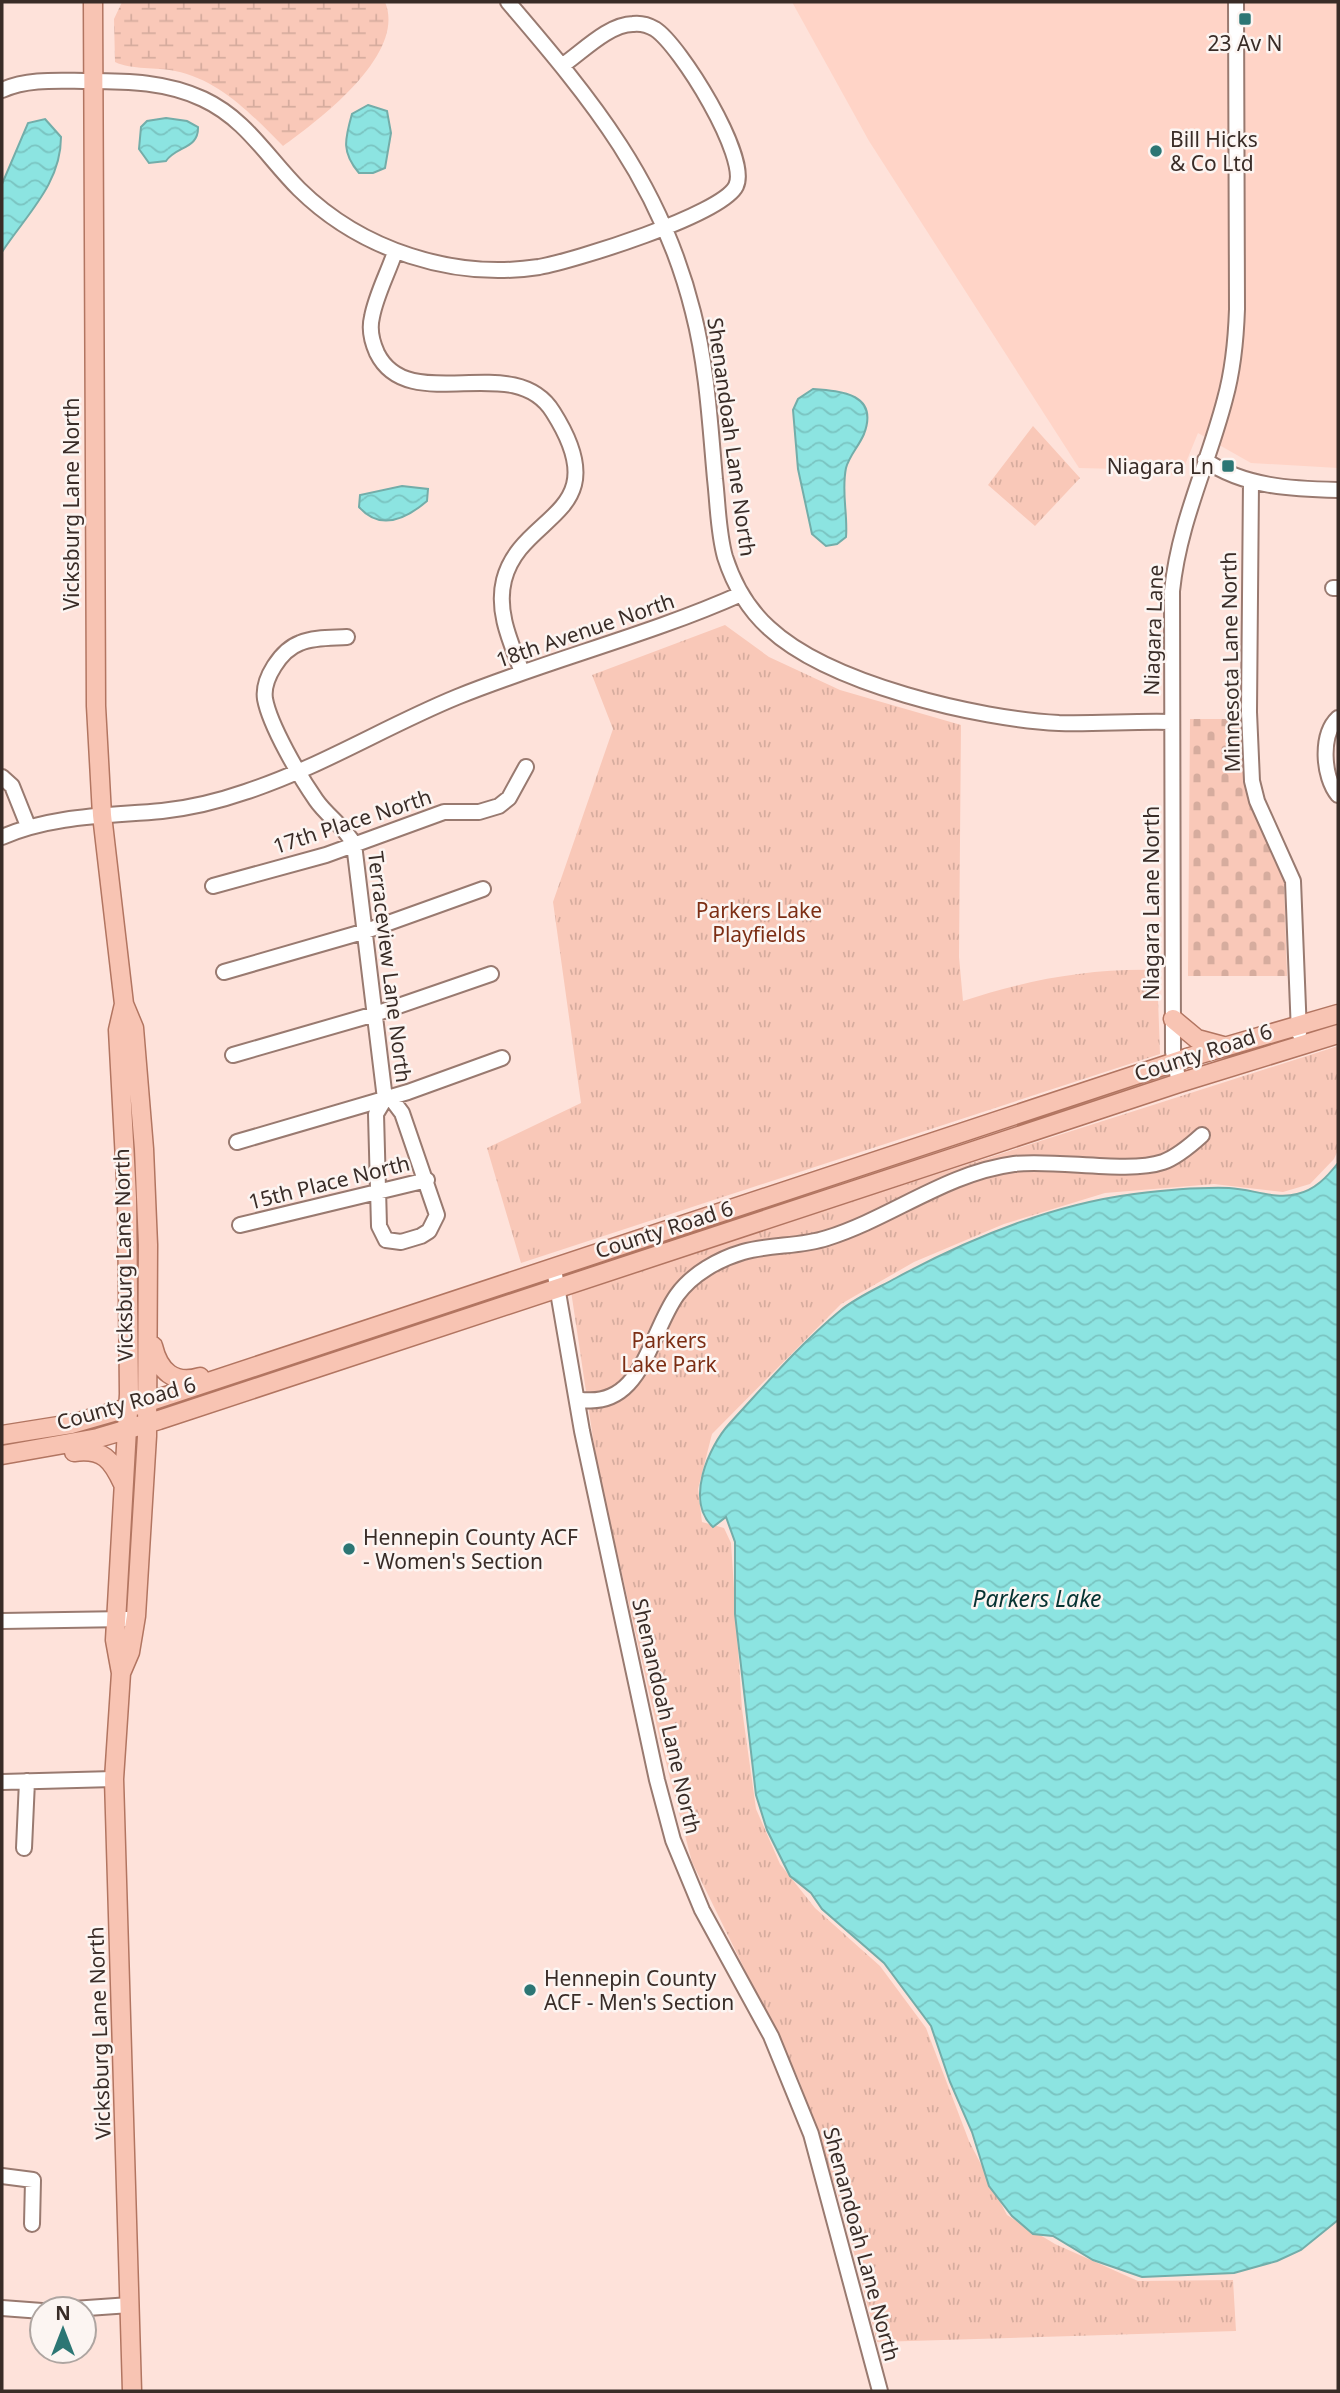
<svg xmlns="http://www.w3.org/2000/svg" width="1340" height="2393" font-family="'Noto Sans',sans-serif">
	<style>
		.built { fill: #ffd4c7 }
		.wetland { fill: url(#wetland-marsh) }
		.cemetery { fill: url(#cemetery-stones) }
		.park { fill: url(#park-tufts) }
		.water { fill: url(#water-waves); stroke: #73ada9; stroke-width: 2 }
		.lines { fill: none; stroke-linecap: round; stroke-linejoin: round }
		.minor-casing { stroke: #997a70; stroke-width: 18 }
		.major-casing { stroke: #b27561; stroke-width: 21 }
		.minor { stroke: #fff; stroke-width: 14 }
		.major { stroke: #f8c4b3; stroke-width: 18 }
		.poi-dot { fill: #2c7674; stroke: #fcf5f2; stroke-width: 2.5 }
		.labels { text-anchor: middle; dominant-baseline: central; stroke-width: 5; stroke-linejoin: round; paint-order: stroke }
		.poi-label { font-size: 21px; fill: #392c27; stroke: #fcf5f2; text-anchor: start }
		.street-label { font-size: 21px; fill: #392c27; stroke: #fcf5f2 }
		.park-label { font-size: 21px; fill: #7c2e14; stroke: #fcf5f2 }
		.water-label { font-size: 23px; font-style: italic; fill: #063332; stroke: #fcf5f2 }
	</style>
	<defs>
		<pattern id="wetland-marsh" width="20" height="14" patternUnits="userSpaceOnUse" patternTransform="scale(1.75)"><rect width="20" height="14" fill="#f9c8b8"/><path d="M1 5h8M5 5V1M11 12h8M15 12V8" fill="none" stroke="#d6ac9e"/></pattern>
		<pattern id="cemetery-stones" width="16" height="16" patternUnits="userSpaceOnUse" patternTransform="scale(1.75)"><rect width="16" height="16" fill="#f9c8b8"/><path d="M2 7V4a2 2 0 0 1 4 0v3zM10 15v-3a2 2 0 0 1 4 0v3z" fill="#d6ac9e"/></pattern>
		<pattern id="park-tufts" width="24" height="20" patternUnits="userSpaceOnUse" patternTransform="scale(1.75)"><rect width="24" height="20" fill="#f9c8b8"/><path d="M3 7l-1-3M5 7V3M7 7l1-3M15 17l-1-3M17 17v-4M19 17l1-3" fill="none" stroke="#d6ac9e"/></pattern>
		<pattern id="water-waves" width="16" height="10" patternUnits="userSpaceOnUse" patternTransform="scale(1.75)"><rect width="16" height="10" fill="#8ce4e1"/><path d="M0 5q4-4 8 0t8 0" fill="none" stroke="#7ac4c1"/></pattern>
	</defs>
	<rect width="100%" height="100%" fill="#fee2da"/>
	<path class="built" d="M792 2H1338V468L1251 463 1198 433 1180 477 1157 470 1079 468 869 141Z"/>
	<path class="wetland" d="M122 2H385C407 54 319 120 283 146 252 115 220 80 175 71 156 67 132 70 115 62L114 19Z"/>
	<path class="cemetery" d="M1190 719H1243L1245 786 1284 880 1287 976H1188Z"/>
	<path class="park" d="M1033 426 1080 478 1035 526 988 485Z
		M725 625 769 657 840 690 961 725 959 957 963 1001C1026 980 1090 968 1157 970L1160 1054 521 1263 487 1148 581 1103 553 902 613 729 592 675Z
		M1338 1046V1150L1334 1159 1310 1184 1283 1192 1214 1184 1105 1193 1004 1224 914 1262 841 1304 712 1434 698 1489 702 1522 724 1528 731 1543 742 1709 756 1809 780 1864 815 1908 880 1966 926 2028 969 2141 1007 2215 1055 2244 1138 2281 1233 2280 1236 2331 877 2342 843 2210 799 2080 692 1862 659 1736 597 1465 571 1291Z"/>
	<path class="water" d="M368 105 387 111 391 133 385 168 373 173H359C341 152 345 139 352 114Z
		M166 118 187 121 198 127C199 149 176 146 166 161L149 163 139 149 141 127 147 121Z
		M45 119 61 137C61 184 26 215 2 252V184L28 123Z
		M813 389C842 391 879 394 864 434 859 446 849 456 846 468 841 492 848 514 846 537L837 544 826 546 812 534 798 469 793 410 798 399Z
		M402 486 428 489 427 501C406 519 380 531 359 507L360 495Z
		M1338 1163V2220L1301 2250 1277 2261 1234 2273 1142 2277 1093 2260 1053 2236 1033 2234 1012 2216 989 2186 972 2132 950 2082 931 2026 884 1963 822 1909 811 1893 790 1876 767 1830 756 1795 735 1614V1542L726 1517 713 1527C685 1501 708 1447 730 1423 766 1384 801 1343 841 1310 857 1297 878 1288 896 1278 970 1238 1050 1205 1134 1194 1166 1190 1197 1187 1229 1188 1252 1189 1275 1200 1297 1194 1315 1190 1327 1177 1338 1163Z"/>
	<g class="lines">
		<defs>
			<path id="minor" d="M508 2C592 100 661 183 693 312 707 366 710 424 715 479 718 505 718 532 725 557 734 585 748 609 769 628 829 684 978 719 1059 723 1096 724 1134 721 1171 722
				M2 90C29 78 60 81 89 81 128 81 167 82 203 99 246 119 267 157 299 189 361 250 453 280 539 267 573 261 722 215 736 186 750 158 680 45 655 29 648 25 641 23 633 24 609 24 582 52 563 65
				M395 252C388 273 376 295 372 317 369 329 372 342 377 353 409 418 514 349 553 412 619 516 521 512 504 580 496 612 511 643 522 672
				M1205 460C1244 487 1292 489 1338 490
				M1251 481 1249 712 1252 781 1257 801 1293 881 1299 1033
				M1333 588H1338
				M347 637C333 638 314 637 300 643 281 650 262 679 265 699 270 726 300 777 316 800 327 816 344 826 354 844L385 1099
				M1338 718C1320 735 1323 777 1338 795
				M2 777 12 786 28 826
				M2 837C53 815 108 816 162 811 190 808 219 801 245 792 319 768 386 726 457 697 551 659 649 635 741 594
				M213 886 326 855 444 812H479L499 806 509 798 526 767
				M224 972 366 931 483 889
				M233 1055 375 1014 491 974
				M1179 1083 1173 1052 1172 591C1179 522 1208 465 1225 399 1233 370 1236 339 1237 309L1236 2
				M385 1099 393 1101 402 1113 437 1215 429 1231 421 1236 401 1242 386 1240 379 1226 376 1114Z
				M237 1142 408 1092 502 1058
				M240 1225 427 1180
				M554 1269 582 1431 657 1780 673 1840 702 1910 771 2036 811 2134 880 2391
				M577 1399C642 1412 649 1334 677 1295 692 1274 719 1259 743 1252 771 1244 800 1247 827 1238 891 1218 946 1173 1014 1164 1056 1159 1128 1174 1163 1162 1177 1157 1191 1145 1202 1135
				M2 1621 127 1619
				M2 1782 114 1779
				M24 1848 27 1781
				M2 2176 33 2180 32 2224
				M2 2308 42 2311
				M73 2309 130 2305"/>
			<path id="major" d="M93 2 96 706 102 815 124 1004 118 1030 127 1198 129 1394 115 1640 121 1673 114 1779 132 2391
				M1173 1019 1197 1039 1223 1046
				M153 1346C159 1371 174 1385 200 1377
				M2 1435 71 1424 148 1402 1190 1057 1338 1014
				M74 1452C103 1448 112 1460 123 1484
				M2 1455 98 1438 159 1420 1179 1083 1338 1034
				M121 1673 130 1652 136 1616 147 1436 148 1245 144 1149 134 1028 124 1004"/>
		</defs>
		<use href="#minor" class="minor-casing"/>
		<use href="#major" class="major-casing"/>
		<use href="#minor" class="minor"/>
		<use href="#major" class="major"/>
	</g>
	<g class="poi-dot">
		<rect x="1238" y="12" width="14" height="14" rx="3.5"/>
		<circle cx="1156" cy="151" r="7"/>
		<rect x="1221" y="459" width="14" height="14" rx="3.5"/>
		<circle cx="349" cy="1549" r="7"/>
		<circle cx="530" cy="1990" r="7"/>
	</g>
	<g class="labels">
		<g class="poi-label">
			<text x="1245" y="43" text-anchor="middle">23 Av N</text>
			<text x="1170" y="139">Bill Hicks<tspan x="1170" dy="24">&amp; Co Ltd</tspan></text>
			<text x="1214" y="466" text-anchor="end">Niagara Ln</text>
			<text x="363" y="1537">Hennepin County ACF<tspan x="363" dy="24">- Women's Section</tspan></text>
			<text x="544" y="1978">Hennepin County<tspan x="544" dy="24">ACF - Men's Section</tspan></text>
		</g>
		<g class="street-label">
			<text transform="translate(732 437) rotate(82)">Shenandoah Lane North</text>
			<text transform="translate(71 504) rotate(-90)">Vicksburg Lane North</text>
			<text transform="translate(585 630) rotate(-19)">18th Avenue North</text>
			<text transform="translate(1153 630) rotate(-88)">Niagara Lane</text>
			<text transform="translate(1230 662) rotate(-91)">Minnesota Lane North</text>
			<text transform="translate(352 821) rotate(-18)">17th Place North</text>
			<text transform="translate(1151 903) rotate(-90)">Niagara Lane North</text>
			<text transform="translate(390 967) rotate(83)">Terraceview Lane North</text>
			<text transform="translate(1203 1052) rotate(-18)">County Road 6</text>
			<text transform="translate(329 1182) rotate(-14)">15th Place North</text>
			<text transform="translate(664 1229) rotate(-18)">County Road 6</text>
			<text transform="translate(123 1255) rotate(-91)">Vicksburg Lane North</text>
			<text transform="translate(126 1403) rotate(-16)">County Road 6</text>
			<text transform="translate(667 1716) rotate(77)">Shenandoah Lane North</text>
			<text transform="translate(99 2033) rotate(-92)">Vicksburg Lane North</text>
			<text transform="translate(862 2244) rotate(75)">Shenandoah Lane North</text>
		</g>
		<g class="park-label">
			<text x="759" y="910">Parkers Lake<tspan x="759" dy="24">Playfields</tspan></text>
			<text x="669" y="1340">Parkers<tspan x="669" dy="24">Lake Park</tspan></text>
		</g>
		<g class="water-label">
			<text x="1037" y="1598">Parkers Lake</text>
		</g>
	</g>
	<rect width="1340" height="2393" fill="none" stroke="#392c27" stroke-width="7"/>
	<g transform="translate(63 2330)"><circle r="33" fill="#fcf5f2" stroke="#aea5a1" stroke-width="2"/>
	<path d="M0-5L12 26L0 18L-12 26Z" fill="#2c7674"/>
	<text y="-10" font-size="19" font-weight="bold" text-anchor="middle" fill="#392c27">N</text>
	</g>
</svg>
